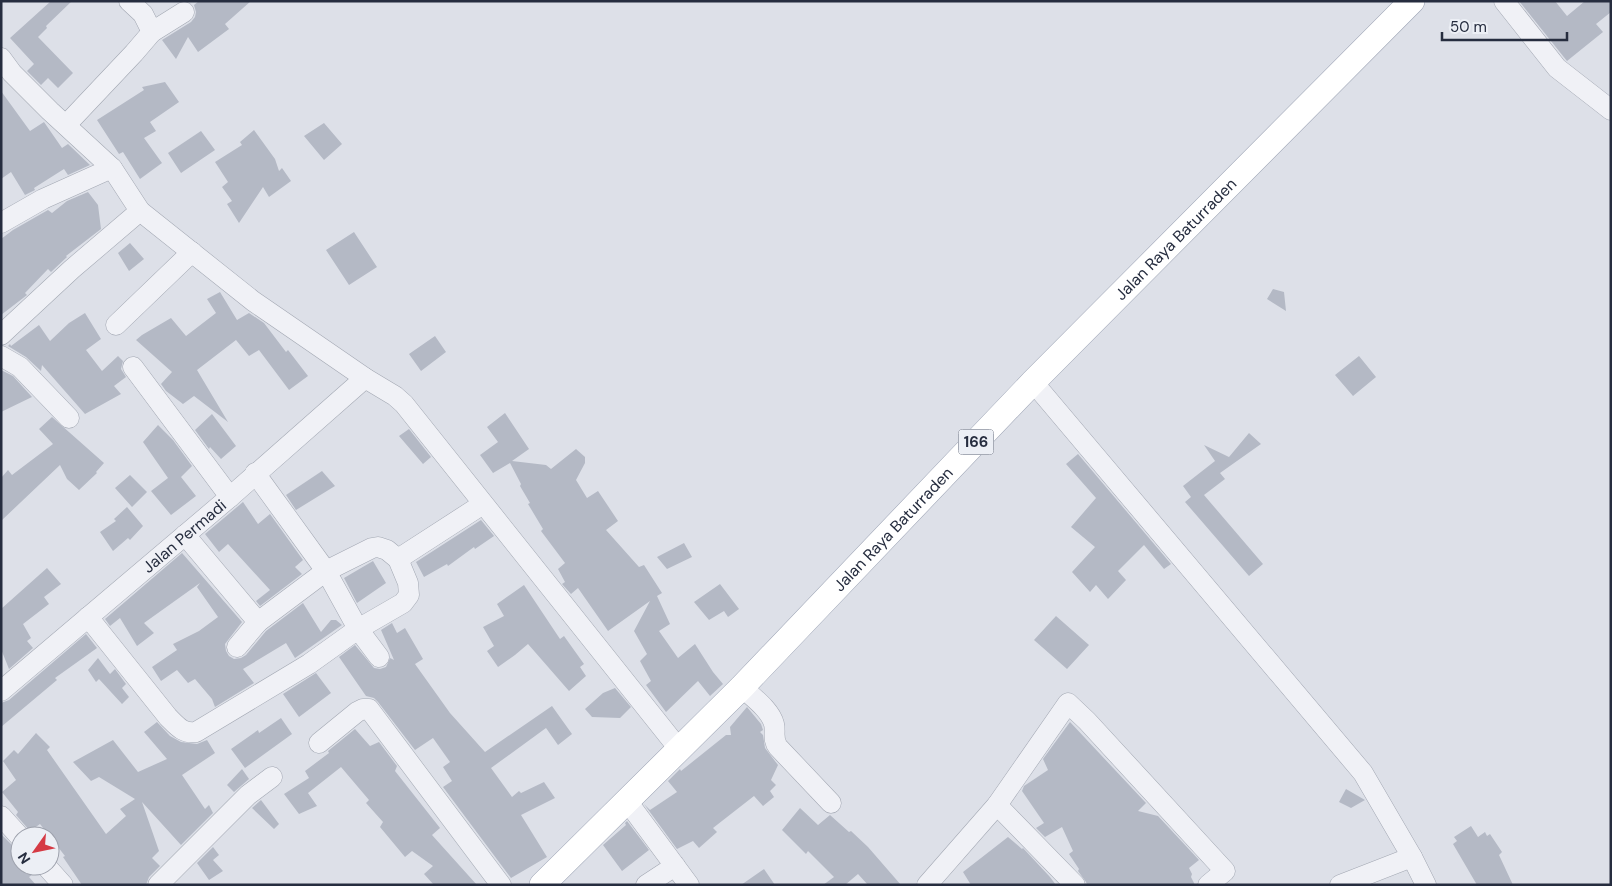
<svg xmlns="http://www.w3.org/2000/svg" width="1612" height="886" font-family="'DM Sans',sans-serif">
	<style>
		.building { fill: #b4b9c5 }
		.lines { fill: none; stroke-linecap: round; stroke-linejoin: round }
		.minor-casing { stroke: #a2a7b2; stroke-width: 21 }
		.major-casing { stroke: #9ca3b4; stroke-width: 26 }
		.minor { stroke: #f0f1f6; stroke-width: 20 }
		.major { stroke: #fff; stroke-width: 25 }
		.labels { text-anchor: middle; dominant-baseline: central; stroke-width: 5; stroke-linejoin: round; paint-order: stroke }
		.shield { fill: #eceff5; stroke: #616776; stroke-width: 1 }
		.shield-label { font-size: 15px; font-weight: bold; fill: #262d3f }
		.street-label { font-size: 16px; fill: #262d3f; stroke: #eceff5 }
	</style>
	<rect width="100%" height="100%" fill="#dde0e8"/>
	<path class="building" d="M51 1H72L46 26 47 28 38 37 73 73 58 88 48 78 41 85 27 71 34 64 10 38Z
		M199 1H251L225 24 229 29 198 52 188 37 176 59 162 40 191 22 195 17 196 12 194 5Z
		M1519 1H1555L1567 16 1585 1H1611V12L1596 24 1603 32 1567 61Z
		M165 82 179 102 150 122 156 131 144 138 162 163 140 179 123 152 119 154 97 120 144 90 142 87Z
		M1 91 30 131 44 122 62 148 68 144 90 165 68 175 64 169 34 188 35 190 25 195 11 172 1 179Z
		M324 123 342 144 324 160 304 136Z
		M254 130 275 159 279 171 282 168 291 181 269 197 263 187 239 223 227 204 232 201 222 187 228 182 215 162 242 145 240 142Z
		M201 131 215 150 181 173 168 153Z
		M88 192 98 205 101 229 66 256 67 257 51 272 48 269 25 293 27 295 1 315V239L13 230 48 210 52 213 67 201Z
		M354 232 377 267 349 285 326 250Z
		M130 243 144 259 129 271 118 253Z
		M1273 289 1284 292 1286 311 1267 299Z
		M220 292 237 320 249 313 264 323 286 352 288 350 308 376 289 390 259 350 249 356 236 340 197 370 228 422 194 396 183 404 166 391 161 384 172 372 136 340 142 335 171 318 186 336 216 313 207 299Z
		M85 313 101 339 86 350 102 371 118 356 123 361 121 369 126 377 114 386 121 394 85 414 42 365 41 371 26 357 8 346 10 344 11 346 39 325 50 341 69 323Z
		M435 336 446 352 421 371 409 354Z
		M1359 356 1376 377 1353 396 1335 375Z
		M1 370 13 376 32 397 1 412Z
		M505 413 529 449 512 461 546 465 551 469 576 449 585 457V463L576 480 587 498 598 491 618 521 606 530 639 567 644 565 662 593 657 596 670 624 659 631 678 658 695 644 713 672 723 684 710 696 698 681 666 712 646 685 651 681 640 661 647 654 634 631 650 601 608 631 578 588 571 594 562 584 565 582 558 569 565 563 541 531 543 529 528 504 530 503 520 486 521 484 510 463 493 473 480 455 498 442 487 427Z
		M212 414 236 446 221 459 210 447 209 449 195 430Z
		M52 417 104 463 96 472 97 473 79 490 67 479 60 465 1 521V478L8 470 12 475 53 444 39 429Z
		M158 425 173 440 192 466 181 477 196 496 171 515 151 491 168 478 143 442Z
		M409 429 431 457 423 464 399 436Z
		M1249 433 1261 444 1220 473 1225 479 1204 495 1263 564 1249 576 1185 502 1191 497 1183 486 1215 461 1204 445 1229 457Z
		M1078 454 1171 564 1164 569 1144 545 1118 571 1126 580 1108 599 1096 585 1090 592 1072 572 1095 547 1071 527 1096 498 1066 464Z
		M322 471 335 486 296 510 286 495Z
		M130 475 147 492 132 507 115 488Z
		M243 502 258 524 270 514 303 560 295 567 302 574 260 606 256 601 270 590 228 544 219 552 205 534Z
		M127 507 143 526 130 540 128 538 113 551 100 532 116 521 114 519Z
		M481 520 494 536 475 549 474 547 448 566 447 564 424 577 416 562Z
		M684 543 692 557 667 569 657 557Z
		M182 553 242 622 225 644 226 651 229 656 234 659 241 658 246 655 266 631 303 603 321 632 331 620H336L342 625 295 658 286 643 243 669 254 683 215 707 212 699 195 679 188 683 177 670 161 681 152 667 177 650 173 644 199 631 218 617 197 587 200 583 144 623 154 633 137 646 120 618 110 626 105 619Z
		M373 561 386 583 357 603 344 578Z
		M47 568 61 584 44 597 49 604 23 624 31 638 27 641 33 648 9 669 1 649V609Z
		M720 584 739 609 728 617 724 611 709 620 694 602Z
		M524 585 560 639 564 636 584 664 580 667 586 676 569 691 528 644 515 655 498 667 487 651 494 646 483 627 504 616 497 604Z
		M1056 616 1089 645 1067 669 1034 640Z
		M392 623 397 633 405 628 423 659 415 664 450 713 485 752 552 706 572 734 558 745 546 728 491 768 512 797 519 791 521 793 544 782 555 798 521 815 547 857 511 878 443 787 452 781 443 767 450 762 433 738 415 750 378 702 374 698 366 696 339 657 355 645 374 668 380 669 386 667 390 658 394 660 381 630Z
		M86 634 97 648 55 678 57 680 1 727V703L9 700Z
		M98 658 110 674 115 669 126 684 122 688 129 697 122 704 99 679 96 682 88 670Z
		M316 673 331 693 299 717 283 694Z
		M615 688 631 707 620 718 592 717 585 709 603 693Z
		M747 707 761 724 763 730 760 732 763 735 765 748 778 765 771 780 776 785 770 791 774 797 763 806 754 796 713 828 717 832 699 848 693 841 677 849 644 804 650 810 677 792 668 781 680 769 681 771 726 735H731L730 727Z
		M281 718 292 734 245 768 231 749 258 730 259 733Z
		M157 722 170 736 181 742 197 744 207 740 215 753 182 775 205 809 209 805 213 813 181 845 142 802 159 851 152 858 160 866 149 877 146 885H82L63 857 65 856 40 824 30 831 16 815 18 812 2 792 16 780 3 761 14 750 18 754 36 733 50 747 47 750 106 834 126 816 120 809 135 799 99 777 91 781 73 762 113 740 138 772 167 759 144 732Z
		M1070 722 1146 803 1138 811 1158 816 1199 860 1189 868 1192 874 1191 877 1195 885H1087L1086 882 1078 871 1079 869 1069 854 1073 851 1062 827 1045 837 1036 828 1044 823 1022 791 1024 786 1048 770 1043 759Z
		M355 729 370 746 379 742 397 766 395 771 440 828 432 835 477 885H434L424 874 433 866 412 851 405 857 380 827 383 822 366 803 369 800 341 767 308 793 317 806 299 814 284 794 309 778 305 771 329 753 328 751Z
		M242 769 249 779 234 792 227 785Z
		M1346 789 1365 800 1351 808 1339 802Z
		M261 800 279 824 274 829 252 808Z
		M800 808 818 825 830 815 849 832 851 831 868 847 901 885H868L858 874 845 885H823L834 877 808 851 806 854 782 830Z
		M627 821 649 850 622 871 603 845 626 825 625 823Z
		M1471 826 1478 837 1485 832 1487 836 1490 834 1502 852 1499 855 1513 885H1477L1453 844 1457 841 1454 837Z
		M1 834 12 845 20 849V866H34L36 872 29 877 36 885H1Z
		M1008 837 1022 849 1023 848 1050 877 1056 885H971L963 872Z
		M213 847 219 855 213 860 223 871 209 880 197 863Z
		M764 869 775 885H741Z"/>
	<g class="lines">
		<defs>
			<g id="minor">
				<path d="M129 1 143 14 152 32"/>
				<path d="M1504 1 1557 68 1611 110"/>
				<path d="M1 58 12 73 50 111 112 168 140 211 253 301 365 378 395 396 404 404 679 749"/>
				<path d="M66 125 134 53 152 32 184 12"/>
				<path d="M1 223 43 199 112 168"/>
				<path d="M116 325 192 252"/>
				<path d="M1 335 72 269 140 211"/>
				<path d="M1 356 20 367 69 418"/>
				<path d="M133 367 230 497"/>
				<path d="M1033 382 1363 773 1412 857 1340 885"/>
				<path d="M255 473 326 571 358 629 379 657"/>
				<path d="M185 535 258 622"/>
				<path d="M398 559 483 504"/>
				<path d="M88 617 168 717C177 726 183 734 196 732L309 664 358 629 403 603 409 595 408 583 398 559 387 550 378 547 372 548 326 571 258 622 237 647"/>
				<path d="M742 687C752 697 770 709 774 724 776 732 772 739 778 747L831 803"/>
				<path id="s1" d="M1 691 230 497 365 378"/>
				<path d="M319 743 357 712 363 709H369L501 885"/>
				<path d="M627 801 689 885"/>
				<path d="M997 805 1075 885"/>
				<path d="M1 816 20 837"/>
				<path d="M1412 857 1426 885"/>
				<path d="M46 866 63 885"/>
				<path d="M158 885 248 795 272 777"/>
				<path d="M646 885 675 866"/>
				<path d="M927 885 997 805 1068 703 1087 721 1225 871 1208 885"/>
			</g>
			<g id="major">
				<path id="s2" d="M542 885 742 687 1033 382 1412 1"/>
			</g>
		</defs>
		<use href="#minor" class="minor-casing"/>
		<use href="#major" class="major-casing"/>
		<use href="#minor" class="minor"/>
		<use href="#major" class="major"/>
	</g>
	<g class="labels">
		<rect class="shield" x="958.5" y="429.5" width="35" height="25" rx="4"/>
		<g class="shield-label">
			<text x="976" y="442">166</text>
		</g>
		<g class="street-label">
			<text stroke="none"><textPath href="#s2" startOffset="905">Jalan Raya Baturraden</textPath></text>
			<text stroke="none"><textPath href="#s2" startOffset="500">Jalan Raya Baturraden</textPath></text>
			<text stroke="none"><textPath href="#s1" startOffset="240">Jalan Permadi</textPath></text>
		</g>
	</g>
	<rect width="1612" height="886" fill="none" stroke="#262d3f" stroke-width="5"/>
	<g transform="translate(35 851) rotate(237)"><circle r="24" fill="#eceff5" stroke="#9da1ac"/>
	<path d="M0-4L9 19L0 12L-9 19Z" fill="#d53a44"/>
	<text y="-8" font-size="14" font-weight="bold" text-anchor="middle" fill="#262d3f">N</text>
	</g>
	<path d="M1442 32v8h125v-8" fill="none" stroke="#262d3f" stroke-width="2.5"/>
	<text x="1450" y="32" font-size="15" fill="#262d3f" stroke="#eceff5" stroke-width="4" paint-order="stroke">50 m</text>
</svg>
